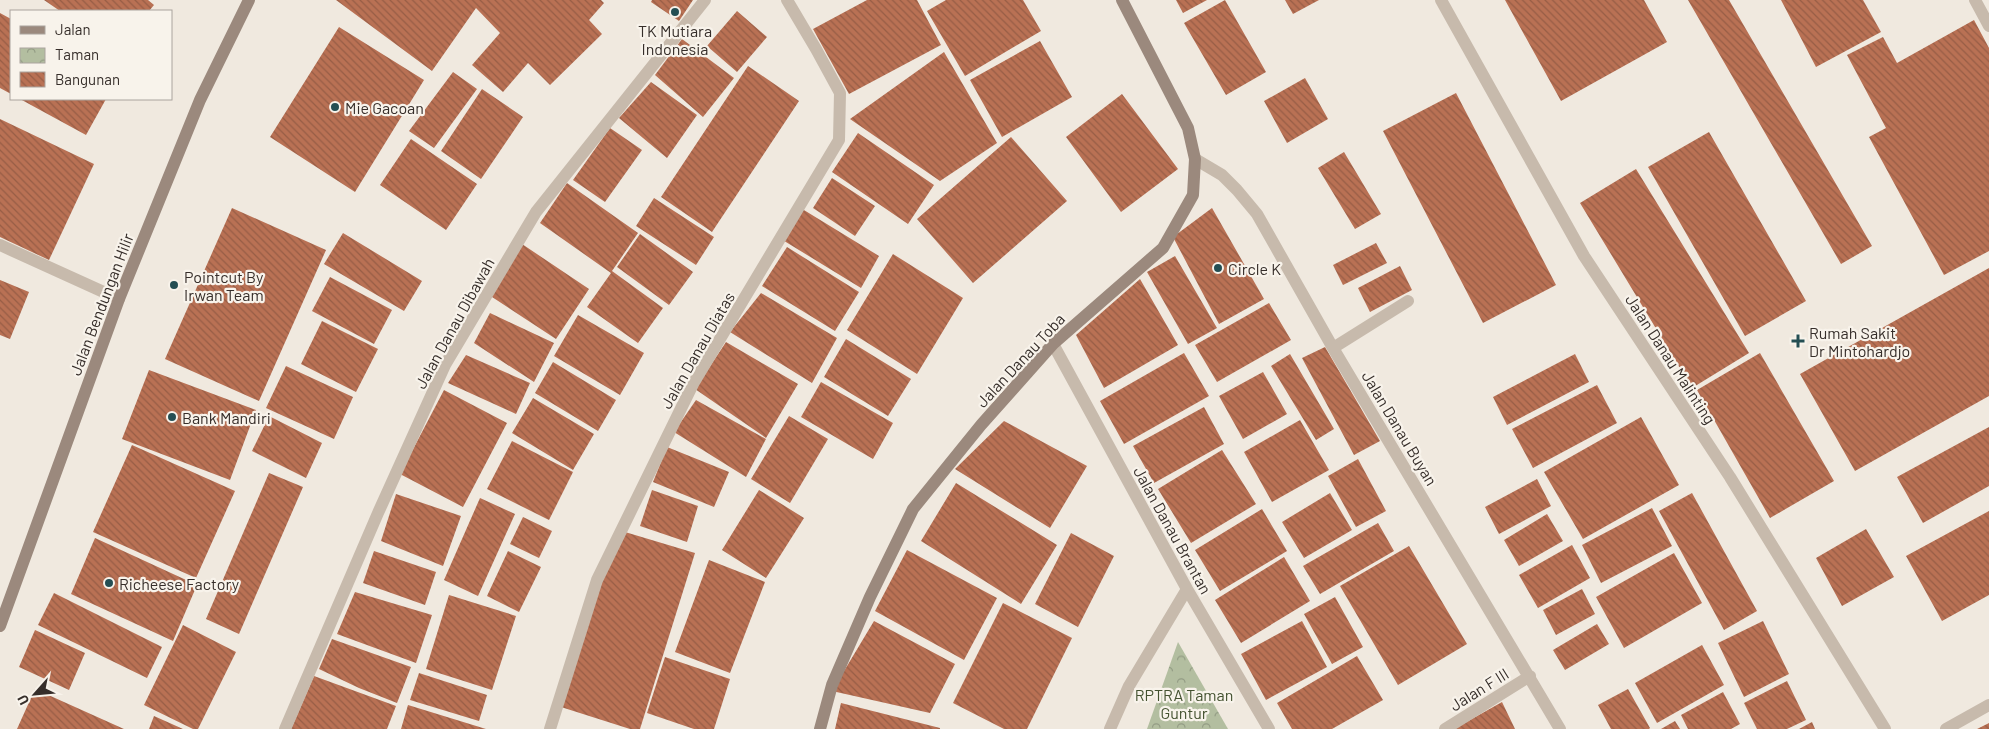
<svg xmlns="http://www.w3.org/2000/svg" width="1989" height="729" font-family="Barlow,sans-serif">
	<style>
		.park { fill: url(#park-crowns) }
		.building { fill: url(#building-back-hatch) }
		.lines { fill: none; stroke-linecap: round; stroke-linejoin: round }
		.lane { stroke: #c7baac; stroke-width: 12 }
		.street { stroke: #c7baac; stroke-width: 12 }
		.secondary { stroke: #9b897d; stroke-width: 12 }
		.poi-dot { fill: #244e53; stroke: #f8f3eb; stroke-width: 2 }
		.labels { text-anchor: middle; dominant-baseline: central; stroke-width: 4.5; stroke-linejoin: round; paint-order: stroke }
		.poi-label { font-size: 16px; fill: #362e2a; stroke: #f8f3eb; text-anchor: start }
		.street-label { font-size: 16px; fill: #362e2a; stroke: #f8f3eb }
		.park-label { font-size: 16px; fill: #445230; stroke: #f8f3eb }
	</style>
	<defs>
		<pattern id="park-crowns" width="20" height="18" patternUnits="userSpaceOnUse" patternTransform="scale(1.25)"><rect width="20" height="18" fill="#b3bea0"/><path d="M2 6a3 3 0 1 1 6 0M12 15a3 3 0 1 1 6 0" fill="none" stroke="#929b83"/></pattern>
		<pattern id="building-back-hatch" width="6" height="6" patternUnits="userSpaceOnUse" patternTransform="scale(1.25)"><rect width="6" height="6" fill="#b97154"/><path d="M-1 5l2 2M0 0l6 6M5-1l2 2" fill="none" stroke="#975d46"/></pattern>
	</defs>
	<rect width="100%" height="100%" fill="#f0e9df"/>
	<path class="park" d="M1178 642 1228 729H1147Z"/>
	<path class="building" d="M44 0H148L154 5 149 11H60Z
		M336 0H601L604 3 589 20 602 34 550 85 528 63 503 92 472 65 500 33 476 8 432 71Z
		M652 0H693L679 21 651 2Z
		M867 0H917L941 45 849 94 813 29Z
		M946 0H1023L1041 31 965 76 927 11Z
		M1176 0H1207L1183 13Z
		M1225 0 1266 72 1226 95 1184 23Z
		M1285 0H1319L1293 14Z
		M1505 0H1644L1667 42 1561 101Z
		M1688 0H1729L1872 246 1841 264Z
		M1781 0H1863L1881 32 1816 67Z
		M737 11 767 37 737 72 707 46Z
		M0 13 11 19V94L0 88Z
		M1974 20 1989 48V251L1944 275 1869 137 1886 128 1847 55 1883 37 1897 63Z
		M339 27 424 80 355 192 270 137Z
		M682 39 734 78 703 117 655 75Z
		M1040 41 1072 97 1002 137 970 80Z
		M944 52 997 143 940 181 850 119Z
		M748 66 799 101 712 232 661 197Z
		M453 72 477 89 434 148 409 131Z
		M1305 78 1328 119 1287 143 1264 101Z
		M651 82 697 115 667 158 619 118Z
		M482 89 523 117 481 179 441 151Z
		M1456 93 1556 285 1483 323 1383 131Z
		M1122 94 1178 169 1121 212 1066 137Z
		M20 99H106L86 135Z
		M0 119 94 164 49 260 0 237Z
		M610 128 642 150 605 202 573 180Z
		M1709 132 1806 301 1745 336 1648 167Z
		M858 133 934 185 908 224 832 172Z
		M1011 137 1067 201 973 283 917 219Z
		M411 139 477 184 446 230 380 185Z
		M1344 152 1381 214 1355 229 1318 168Z
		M1636 169 1749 353 1692 388 1580 203Z
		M832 178 875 206 855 236 813 208Z
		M567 183 638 233 612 271 663 308 638 343 587 307 611 273 540 223Z
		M654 198 714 237 696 265 636 226Z
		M799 207 879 256 861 288 781 239Z
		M232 208 326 250 259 401 165 359Z
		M1212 208 1264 299 1219 324 1173 237Z
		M343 233 422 281 404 311 324 264Z
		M640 234 693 272 669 305 617 267Z
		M1376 243 1387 263 1343 285 1333 265Z
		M522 244 589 289 556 339 489 295Z
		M787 247 859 292 835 331 762 286Z
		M893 254 963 298 917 374 847 330Z
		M1175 256 1217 328 1188 344 1147 272Z
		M1400 266 1412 290 1370 312 1358 288Z
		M1989 268V396L1855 471 1800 374Z
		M330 277 392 310 374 344 312 311Z
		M1140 279 1178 345 1104 388 1076 335Z
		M0 280 29 292 10 339 0 335Z
		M761 293 837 338 812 383 730 332Z
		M1269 303 1291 340 1217 382 1195 345Z
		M490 313 554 343 534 382 474 343Z
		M578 315 644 353 620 395 554 356Z
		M322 321 378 349 356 392 301 364Z
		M846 339 911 379 888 416 824 377Z
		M726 342 798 384 766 438 695 389Z
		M1325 347 1380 441 1354 455 1302 358Z
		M1184 353 1209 396 1124 444 1100 401Z
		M1760 353 1834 481 1770 518 1697 390Z
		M1290 354 1334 429 1316 440 1271 366Z
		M1575 354 1589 382 1507 425 1493 397Z
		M466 355 530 383 516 414 448 383Z
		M553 362 616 400 598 431 535 393Z
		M286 366 353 397 334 439 266 408Z
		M149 370 256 410 230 480 122 439Z
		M1263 372 1287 414 1243 439 1219 396Z
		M821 382 893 423 873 459 801 417Z
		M1597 385 1617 423 1533 468 1512 429Z
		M444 390 507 423 463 507 400 474Z
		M533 398 594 434 573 470 512 433Z
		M696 400 766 439 746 477 674 432Z
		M1204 407 1224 444 1154 483 1133 446Z
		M269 416 322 443 306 478 252 451Z
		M789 416 828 439 790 503 751 479Z
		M1641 417 1679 485 1583 539 1544 472Z
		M1300 420 1329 470 1272 502 1244 452Z
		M1004 421 1087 466 1050 528 955 469Z
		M1989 427V486L1923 523 1897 477Z
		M512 441 573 472 549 520 487 489Z
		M132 445 235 491 196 578 93 532Z
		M667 447 729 472 714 507 653 482Z
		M1222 450 1256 504 1191 543 1158 489Z
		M1358 459 1386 511 1356 527 1328 476Z
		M269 473 303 487 239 634 206 619Z
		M1537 479 1551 506 1499 534 1485 507Z
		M956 483 1057 545 1021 604 921 541Z
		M652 490 698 506 687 542 640 526Z
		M759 490 804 518 766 578 722 550Z
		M1330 493 1352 530 1304 558 1282 522Z
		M1692 493 1757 611 1724 630 1659 511Z
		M396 494 461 516 443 566 381 541Z
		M480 498 515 514 478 596 444 580Z
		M1652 508 1672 546 1601 583 1582 545Z
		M1262 509 1287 551 1220 591 1195 550Z
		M1989 511V595L1942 621 1906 556Z
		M1547 514 1563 541 1519 566 1504 540Z
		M523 517 552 531 539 558 510 544Z
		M1378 523 1394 551 1320 594 1303 566Z
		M1866 529 1894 577 1842 606 1816 558Z
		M625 532 695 553 640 729H630L561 707 597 592Z
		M1071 533 1114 556 1078 627 1035 604Z
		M95 538 197 585 173 641 71 594Z
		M1572 545 1590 578 1538 608 1519 575Z
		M1409 546 1467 644 1398 685 1340 586Z
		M907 550 997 598 964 660 875 611Z
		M374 551 436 572 425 605 363 583Z
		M508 551 541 567 519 612 487 596Z
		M1674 553 1702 603 1624 648 1596 597Z
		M1284 557 1310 601 1241 643 1215 600Z
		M709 560 765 582 730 673 675 652Z
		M1582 589 1595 614 1556 635 1543 610Z
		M355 592 432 615 416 663 337 634Z
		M54 593 162 647 147 678 38 625Z
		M449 595 516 616 492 690 426 669Z
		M1335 597 1363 647 1332 664 1304 614Z
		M1003 603 1072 638 1027 729H1004L953 703Z
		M874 621 955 664 930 713 832 691Z
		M1302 621 1327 667 1266 700 1241 654Z
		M1763 621 1789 674 1744 697 1718 643Z
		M1597 624 1609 644 1565 670 1553 650Z
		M183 625 236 652 198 729H193L144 705Z
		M35 630 85 653 69 690 19 667Z
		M332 639 411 667 397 703 359 688 319 669Z
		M1702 645 1724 685 1657 723 1635 683Z
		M1357 656 1383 700 1332 729H1292L1277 703Z
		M665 657 730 679 714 729H694L647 713Z
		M419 673 487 695 479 721 410 700Z
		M314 676 396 706 387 729H291Z
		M1787 681 1806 720 1787 729H1757L1744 703Z
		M35 689 124 729H17Z
		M1628 689 1650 728 1649 729H1611L1598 705Z
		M1723 692 1740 724 1731 729H1688L1681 715Z
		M1502 702 1515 729H1454Z
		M841 703 940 728V729H835Z
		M408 705 486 729H401Z
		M154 716 183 729H149Z
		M1675 721 1680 729H1661Z
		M1812 722 1815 729H1799Z
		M1989 723V729H1977Z"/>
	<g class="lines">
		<path class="lane" d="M1441 0 1584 256 1730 477 1885 729
			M1975 0 1989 26
			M1946 729 1989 705"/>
		<path class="street" d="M1195 159 1222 175 1237 190 1257 214 1333 348 1560 729
			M0 245 119 299
			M1053 344 1187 589 1269 729
			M1333 348 1408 301
			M285 729 378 513 445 365 536 212 705 0
			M550 729 597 580 693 384 839 140 840 93 816 49 787 0
			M1110 729 1129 686 1187 589
			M1445 729 1530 676"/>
		<path class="secondary" d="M0 626 119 299 200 100 249 0
			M820 729 832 685 870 597 913 509 981 425 1053 344 1163 248 1193 195 1195 159 1188 128 1122 0"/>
	</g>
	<g class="poi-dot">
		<circle cx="675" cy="12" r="5"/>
		<circle cx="335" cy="107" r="5"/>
		<circle cx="1218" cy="268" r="5"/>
		<circle cx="174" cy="285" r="5"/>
		<path d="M1795.5 333.5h5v5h5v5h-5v5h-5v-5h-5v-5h5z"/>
		<circle cx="172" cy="417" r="5"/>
		<circle cx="109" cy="583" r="5"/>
	</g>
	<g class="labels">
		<g class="poi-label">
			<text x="675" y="30" text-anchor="middle">TK Mutiara<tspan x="675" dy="18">Indonesia</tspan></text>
			<text x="345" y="107">Mie Gacoan</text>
			<text x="1228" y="268">Circle K</text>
			<text x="184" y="276">Pointcut By<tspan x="184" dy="18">Irwan Team</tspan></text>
			<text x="1809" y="332">Rumah Sakit<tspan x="1809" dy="18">Dr Mintohardjo</tspan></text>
			<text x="182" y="417">Bank Mandiri</text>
			<text x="119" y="583">Richeese Factory</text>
		</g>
		<g class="street-label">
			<text transform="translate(101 304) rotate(-69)">Jalan Bendungan Hilir</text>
			<text transform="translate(454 323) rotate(-61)">Jalan Danau Dibawah</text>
			<text transform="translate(697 350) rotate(-60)">Jalan Danau Diatas</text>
			<text transform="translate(1671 359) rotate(57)">Jalan Danau Malinting</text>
			<text transform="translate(1020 360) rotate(-47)">Jalan Danau Toba</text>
			<text transform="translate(1400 428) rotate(59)">Jalan Danau Buyan</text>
			<text transform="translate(1173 530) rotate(61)">Jalan Danau Brantan</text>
			<text transform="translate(1479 689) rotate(-32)">Jalan F III</text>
		</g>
		<g class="park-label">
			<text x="1184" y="694">RPTRA Taman<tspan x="1184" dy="18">Guntur</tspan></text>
		</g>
	</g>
	<rect x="10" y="10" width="162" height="90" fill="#f8f3eb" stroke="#aaa49e"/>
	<rect x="20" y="26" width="25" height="8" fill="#9b897d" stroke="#aaa49e"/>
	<text x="55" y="35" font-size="15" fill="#362e2a">Jalan</text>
	<rect x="20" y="48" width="25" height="15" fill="url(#park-crowns)" stroke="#aaa49e"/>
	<text x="55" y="60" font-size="15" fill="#362e2a">Taman</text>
	<rect x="20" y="72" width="25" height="15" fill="url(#building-back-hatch)" stroke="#aaa49e"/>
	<text x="55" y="85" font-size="15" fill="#362e2a">Bangunan</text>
	<g transform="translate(35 694) rotate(243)" stroke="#f8f3eb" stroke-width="4" paint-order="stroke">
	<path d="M0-4L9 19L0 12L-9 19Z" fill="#362e2a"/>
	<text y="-8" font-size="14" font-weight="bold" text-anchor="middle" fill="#362e2a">U</text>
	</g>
</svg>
